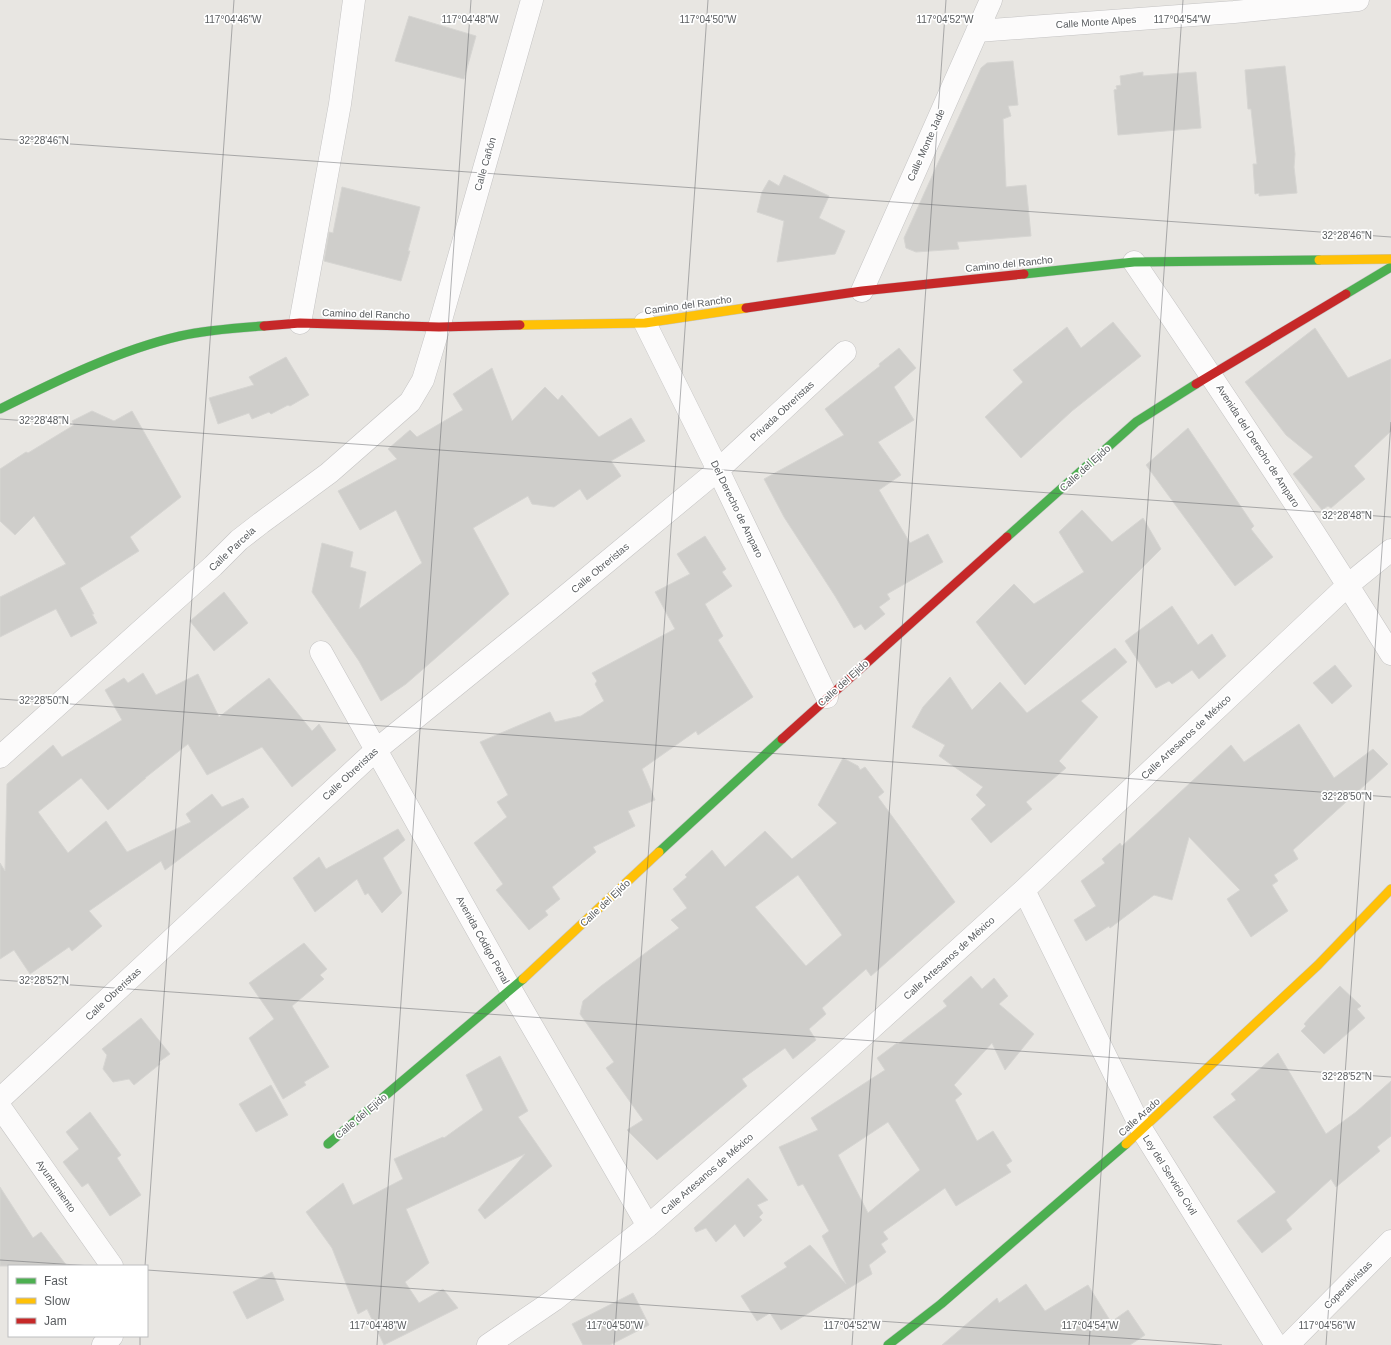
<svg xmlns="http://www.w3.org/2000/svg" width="1391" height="1345" font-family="Arial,sans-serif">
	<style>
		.building { fill: #cfcecb; stroke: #d6d5d2; fill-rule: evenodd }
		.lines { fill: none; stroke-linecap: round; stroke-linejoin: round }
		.street-casing { stroke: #c4c3c3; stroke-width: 23 }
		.fast-casing { stroke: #c4c4c4; stroke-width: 10 }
		.slow-casing { stroke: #c4c4c4; stroke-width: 10 }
		.jam-casing { stroke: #c4c4c4; stroke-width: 10 }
		.street { stroke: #fcfbfb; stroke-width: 22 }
		.fast { stroke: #4caf50; stroke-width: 9 }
		.slow { stroke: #ffc107; stroke-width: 9 }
		.jam { stroke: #c62828; stroke-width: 9 }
		.ticks { fill: none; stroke: #595c5f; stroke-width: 1; stroke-opacity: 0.45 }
		.labels { text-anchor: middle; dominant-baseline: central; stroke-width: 3.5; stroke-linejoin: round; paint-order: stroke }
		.street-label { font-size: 10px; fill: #595c5f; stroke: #fff }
		.ticks-label { font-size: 10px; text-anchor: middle; fill: #595c5f; stroke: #fff; stroke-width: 3.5; stroke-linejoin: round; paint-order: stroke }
	</style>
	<rect width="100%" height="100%" fill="#e8e6e2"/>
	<path class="building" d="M409 16 476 36 464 79 395 61Z
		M1013 61 1018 105 1008 106 1011 116 1003 119 1006 187 1026 185 1031 236 957 242 959 249 916 252 906 248 904 238 981 68 987 63Z
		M1285 66 1295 154 1294 167 1297 193 1259 196V193L1255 194 1253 164H1257L1251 109H1248L1245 70Z
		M1143 72V76L1196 72 1201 128 1118 135 1114 90 1117 89 1116 86 1121 85 1120 76Z
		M784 175 829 196 819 218 845 231 835 254 777 262 784 221 757 212 762 192 769 180 779 186Z
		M342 187 420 207 408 251H410L401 281 324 261 329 232 333 233Z
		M1113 322 1141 356 1072 411 1021 458 985 417 1023 382 1013 370 1067 327 1081 348Z
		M1315 328 1348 378 1391 359V431L1354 466 1365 479 1331 508 1328 506 1322 510 1293 474 1313 457 1286 435 1245 382Z
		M899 348 916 368 894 387 914 420 878 442 901 475 879 490 910 543 928 534 943 562 887 594 890 599 879 607 885 614 865 630 861 624 854 628 835 596 784 517 764 479 844 435 825 409 880 366 879 364Z
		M286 357 309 395 290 406 288 405 271 414 269 412 252 419 249 413 218 424 209 398 254 385 249 377Z
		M492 368 512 421 545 387 558 400 562 395 599 437 631 418 645 441 611 461 621 476 587 500 580 489 554 507 532 504 528 496 473 528 509 594 406 684 381 701 359 661 312 592 322 543 353 552 350 567 366 572 359 609 422 563 396 510 360 530 338 491 397 459 388 449 410 430 417 437 463 410 453 394Z
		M92 411 114 421 132 411 181 497 130 537 139 551 80 588 94 614H92L97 623 71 637 56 609 0 637V597L66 564 34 516 15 535 0 521V469L26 452 28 453 74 425 72 421Z
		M1188 428 1254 526 1251 529 1273 557 1235 586 1146 465Z
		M1082 510 1112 542 1143 518 1161 549 1025 685 976 622 1014 584 1034 604 1084 572 1059 532Z
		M705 536 726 569 722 572 732 586 705 604 723 636 718 640 753 697 698 735 696 731 642 769 655 800 628 811 635 826 593 847 596 852 552 887 560 899 545 911 548 915 529 930 496 890 503 884 474 843 507 817 497 802 508 795 480 742 550 712 555 722 581 716 604 701 595 684 597 681 592 673 675 629 655 592 690 574 677 554Z
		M224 592 248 623 214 651 190 621Z
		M1172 606 1198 645 1212 634 1226 656 1199 679 1192 670 1172 684 1169 681 1156 688 1125 641Z
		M1115 648 1127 662 1081 701 1098 717 1059 761 1066 768 1026 802 1032 809 991 843 971 819 986 805 976 795 983 787 939 756 945 745 912 727 923 707 950 677 972 710 1000 682 1027 713Z
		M1335 665 1352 686 1332 704 1313 683Z
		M143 673 156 695 198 674 219 717 269 678 312 731 319 724 336 750 292 787 262 747 207 775 188 744 145 778H146L108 810 81 778 38 812 68 853 106 821 127 852 191 822 186 814 212 794 222 807 243 798 249 807 165 870 161 861 89 911 102 926 72 951 69 947 30 974 14 950 0 959V863L5 871 7 784 53 745 62 757 122 720 105 690 124 678 128 683Z
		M1299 724 1334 778 1373 749 1388 764 1293 850 1298 859 1274 875 1278 881 1272 885 1288 911 1251 937 1227 899 1240 890 1189 837 1172 900 1154 895 1110 928 1109 926 1086 941 1074 920 1096 906 1081 881 1105 863 1102 859 1120 843 1122 846 1231 745 1244 762Z
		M843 758 858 766 860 770 865 767 884 792 878 797 955 902 871 976 866 969 822 1008 826 1014 809 1029 816 1040 793 1059 785 1048 742 1079 747 1086 657 1160 627 1130 643 1120 606 1068 614 1062 580 1014 583 1001 601 986 679 928 671 920 687 908 673 889 687 877 685 875 712 850 725 867 765 831 792 859 837 823 818 805ZM798 875 842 935 806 966 755 907Z
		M398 829 405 840 383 858 402 893 382 913 368 893 365 895 357 879 315 912 293 878 319 857 326 869Z
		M304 943 327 969 320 975 324 979 292 1006 329 1067 304 1082 306 1085 283 1099 249 1038 274 1019 249 983Z
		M971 976 982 989 994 978 1008 996 999 1004 1034 1034 1005 1070 992 1043 954 1085 962 1094 955 1100 977 1141 993 1131 1012 1161 1006 1165 1011 1172 956 1206 945 1188 883 1232 888 1239 881 1244 886 1252 869 1265 872 1274 781 1330 770 1313 757 1321 741 1296 787 1267 784 1263 810 1245 846 1284 822 1236 829 1231 803 1184 798 1186 779 1147 818 1130 811 1118 885 1070 877 1058 897 1043 898 1044 947 1006 943 1001ZM888 1122 920 1170 868 1213 838 1155Z
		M1340 986 1361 1006 1357 1009 1365 1018 1324 1054 1301 1031 1306 1026 1304 1024 1310 1017Z
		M141 1018 170 1054 159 1062 160 1064 134 1085 129 1079 113 1082 103 1069 107 1055 102 1049Z
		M1278 1053 1326 1134 1356 1112 1391 1081V1136L1377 1147 1380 1151 1336 1187 1331 1179 1286 1220 1292 1229 1262 1253 1237 1221 1276 1192 1213 1117 1236 1100 1231 1094Z
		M500 1056 528 1111 518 1117 552 1166 485 1219 478 1210 525 1154 406 1209 429 1263 405 1282 419 1303 443 1289 458 1308 384 1345 367 1309 358 1314 332 1248 306 1212 343 1183 353 1205 403 1179 394 1159 443 1137 444 1138 483 1110 466 1075Z
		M271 1085 288 1115 256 1132 239 1104Z
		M90 1112 121 1155 117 1158 141 1195 110 1216 88 1183 82 1187 63 1162 79 1149 66 1132Z
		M748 1178 768 1200 757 1205 763 1213 759 1217 762 1220 744 1237 735 1224 716 1242 706 1228 696 1232 694 1228Z
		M0 1187 33 1238 41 1232 67 1266H0Z
		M272 1272 284 1300 247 1319 233 1292Z
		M1026 1284 1045 1311 1088 1285 1111 1322 1128 1310 1145 1335 1130 1345H942L997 1298 999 1303Z
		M633 1293 649 1325 610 1345H583L572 1324Z"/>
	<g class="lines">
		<defs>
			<path id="street" d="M977 31 1234 12 1358 0
				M1134 262C1222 391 1308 521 1391 654
				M862 291 991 0
				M300 323 340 104 354 0
				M645 323 718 470 827 697
				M321 652 511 990 648 1226
				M0 757 213 566 239 540 261 523 329 473 410 402 423 380 439 327 532 0
				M1024 890 1142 1130 1276 1345
				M0 1099 376 750 550 609 718 470 845 352
				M0 1107 112 1266
				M103 1345 112 1336
				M488 1345 554 1300 648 1226 843 1054 1024 890 1348 585 1391 550
				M1288 1345 1391 1241"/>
			<path id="fast" d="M1024 274 1134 262 1319 260
				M1346 294 1391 267
				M0 409C56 381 119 350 180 336 207 330 236 328 264 326
				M1007 537 1136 422 1196 384
				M659 852 782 739
				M328 1144 523 979
				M888 1345 941 1304 1126 1144"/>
			<path id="slow" d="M1319 260 1391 259
				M520 325 645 323 746 308
				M523 979 659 852
				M1126 1144 1318 965 1391 889"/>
			<path id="jam" d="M746 308 862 291 1024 274
				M264 326 300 323 439 327 520 325
				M1196 384 1346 294
				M782 739 1007 537"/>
		</defs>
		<use href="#street" class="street-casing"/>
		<use href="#fast" class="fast-casing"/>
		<use href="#slow" class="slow-casing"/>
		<use href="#jam" class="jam-casing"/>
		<use href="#street" class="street"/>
		<use href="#fast" class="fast"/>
		<use href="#slow" class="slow"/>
		<use href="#jam" class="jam"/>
	</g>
	<path class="ticks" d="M0 139 1391 237M0 419 1391 517M0 699 1391 797M0 980 1391 1077M0 1260 92 1266M145 1266 234 0M147 1270 1222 1345M140 1345V1336M377 1345 471 0M614 1345 708 0M852 1345 946 0M1089 1345 1183 0M1326 1345 1391 422"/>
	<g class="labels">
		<g class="street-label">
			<text transform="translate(1096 22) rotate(-4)">Calle Monte Alpes</text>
			<text transform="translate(926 145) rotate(-66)">Calle Monte Jade</text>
			<text transform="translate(485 164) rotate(-74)">Calle Cañón</text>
			<text transform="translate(1009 264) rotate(-6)">Camino del Rancho</text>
			<text transform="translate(688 305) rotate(-8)">Camino del Rancho</text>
			<text transform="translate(366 314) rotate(2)">Camino del Rancho</text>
			<text transform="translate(782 411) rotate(-43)">Privada Obreristas</text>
			<text transform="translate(1258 446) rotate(57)">Avenida del Derecho de Amparo</text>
			<text transform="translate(1085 468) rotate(-42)">Calle del Ejido</text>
			<text transform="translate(737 509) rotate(64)">Del Derecho de Amparo</text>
			<text transform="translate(232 549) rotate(-43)">Calle Parcela</text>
			<text transform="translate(600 568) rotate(-40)">Calle Obreristas</text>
			<text transform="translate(843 683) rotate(-42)">Calle del Ejido</text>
			<text transform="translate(1186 737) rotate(-43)">Calle Artesanos de México</text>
			<text transform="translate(350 774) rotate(-43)">Calle Obreristas</text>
			<text transform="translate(605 903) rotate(-43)">Calle del Ejido</text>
			<text transform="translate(483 940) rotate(61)">Avenida Código Penal</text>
			<text transform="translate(949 958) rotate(-42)">Calle Artesanos de México</text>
			<text transform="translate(113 994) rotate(-43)">Calle Obreristas</text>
			<text transform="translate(361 1116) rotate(-40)">Calle del Ejido</text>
			<text transform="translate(1139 1117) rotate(-42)">Calle Arado</text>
			<text transform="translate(707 1174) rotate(-41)">Calle Artesanos de México</text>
			<text transform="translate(1170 1175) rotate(58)">Ley del Servicio Civil</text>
			<text transform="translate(56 1186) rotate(55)">Ayuntamiento</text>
			<text transform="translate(1348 1285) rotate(-45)">Coperativistas</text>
		</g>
	</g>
	<g class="ticks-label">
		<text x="233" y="23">117°04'46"W</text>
		<text x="470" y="23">117°04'48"W</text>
		<text x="708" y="23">117°04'50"W</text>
		<text x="945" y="23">117°04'52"W</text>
		<text x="1182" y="23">117°04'54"W</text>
		<text x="44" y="144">32°28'46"N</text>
		<text x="1347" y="239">32°28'46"N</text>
		<text x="44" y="424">32°28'48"N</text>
		<text x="1347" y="519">32°28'48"N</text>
		<text x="44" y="704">32°28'50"N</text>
		<text x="1347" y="800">32°28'50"N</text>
		<text x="44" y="984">32°28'52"N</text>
		<text x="1347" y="1080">32°28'52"N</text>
		<text x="378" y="1329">117°04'48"W</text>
		<text x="615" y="1329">117°04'50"W</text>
		<text x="852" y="1329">117°04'52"W</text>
		<text x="1090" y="1329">117°04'54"W</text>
		<text x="1327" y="1329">117°04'56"W</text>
	</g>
	<rect x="8" y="1265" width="140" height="72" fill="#ffffff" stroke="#bdbebf"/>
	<rect x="16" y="1278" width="20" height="6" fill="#4caf50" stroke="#bdbebf"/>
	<text x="44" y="1285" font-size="12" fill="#595c5f">Fast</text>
	<rect x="16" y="1298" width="20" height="6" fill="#ffc107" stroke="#bdbebf"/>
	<text x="44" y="1305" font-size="12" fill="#595c5f">Slow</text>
	<rect x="16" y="1318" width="20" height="6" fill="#c62828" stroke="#bdbebf"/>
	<text x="44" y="1325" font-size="12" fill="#595c5f">Jam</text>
</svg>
